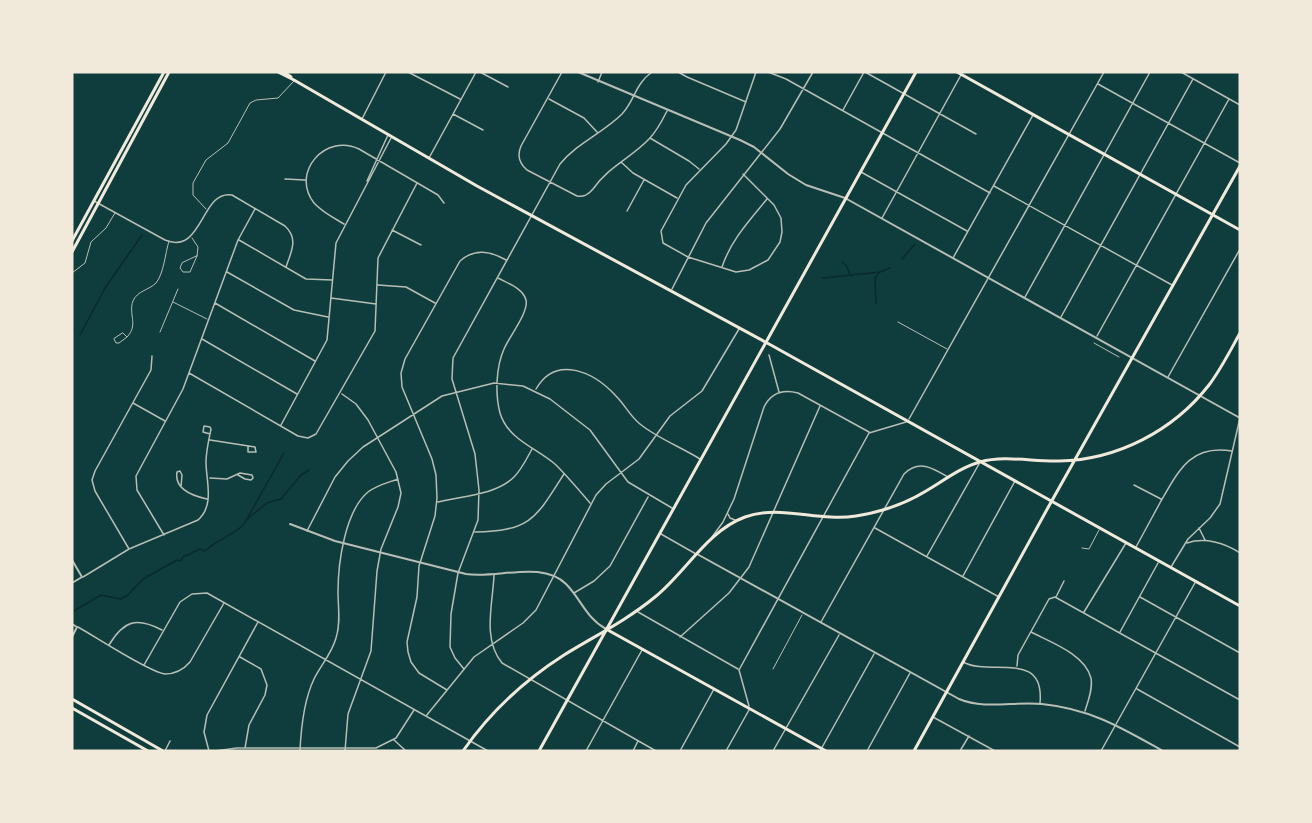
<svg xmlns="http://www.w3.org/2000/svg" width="1312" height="823" font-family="'Archivo Narrow',sans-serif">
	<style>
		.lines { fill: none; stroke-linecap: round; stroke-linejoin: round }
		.stream { stroke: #0a2a2b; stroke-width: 1.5 }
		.service { stroke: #b8beb3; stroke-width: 1 }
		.minor { stroke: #b8beb3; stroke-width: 1.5 }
		.tertiary { stroke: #b8beb3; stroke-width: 2 }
		.secondary { stroke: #f1e9da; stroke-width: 3 }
		.primary { stroke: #f1e9da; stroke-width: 3 }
	</style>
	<rect width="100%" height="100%" fill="#0f3d3e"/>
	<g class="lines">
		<path class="stream" d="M902 259 915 244
			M842 262 846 265 850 274
			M823 278 880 272 890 268
			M876 303 875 278 879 273
			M80 335 105 288 142 235
			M246 520 267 503 281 499 301 475 309 470
			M72 612 101 595 121 599 128 595 143 579 177 560 181 561 183 557 200 549 205 551C216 540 233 536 244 524L284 453"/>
		<path class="service" d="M206 209 193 195V183L206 160 228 143 250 103 256 100 278 98 294 81
			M192 238 198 247 197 256
			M197 256 190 272H183L180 268 182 263Z
			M72 273 85 263 91 242 106 228 115 213
			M173 302 207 319
			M898 322 947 349
			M160 332 178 289
			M123 333 127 337 119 343H116L114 339Z
			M127 337C139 325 128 314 133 301 137 291 149 290 156 283 164 273 165 254 169 241
			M1094 343 1119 357
			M1082 548 1089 549 1099 530
			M773 669 802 615"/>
		<path class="minor" d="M408 72 460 99
			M480 72 508 87
			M562 72 521 146C517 155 519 163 527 170L577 196C584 197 588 195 593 189 608 167 631 158 649 139 657 131 662 121 667 111
			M678 72 687 77 746 102
			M768 72 786 79 990 193
			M865 72 976 134
			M1181 72 1240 105
			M598 82 602 72
			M1098 84 1240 163
			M549 99 584 118 597 132
			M843 110 864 72
			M453 114 483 130
			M362 119 386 72
			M650 138 689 161 699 169
			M429 158 476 72
			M621 162 633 173 677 198
			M861 172 967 231
			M743 174 774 205 781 218 782 232 780 242 768 260 749 270 736 272 688 257 663 243 661 231 686 185 726 144 736 130 756 72
			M285 179 305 180
			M367 181 388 135
			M994 186 1172 285
			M94 201 165 240C203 256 201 189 232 195L285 226C299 239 291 252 286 267
			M627 211 644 180
			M882 218 961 75
			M344 224C334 218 322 212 314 203 290 172 326 133 359 149L438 195 444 203
			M392 230 421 245
			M239 240 306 279 332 280
			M953 258 1033 115
			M722 267C731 240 749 221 767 199
			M227 272 294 310 328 317
			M498 278C507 283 523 288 526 300 529 312 509 337 504 349 496 367 495 394 500 413 508 440 537 448 556 465 568 477 579 490 590 503
			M378 285 406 287 435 303
			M672 289 706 223 780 129 813 72
			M1025 297 1150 72
			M331 298 376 304
			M215 303 315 361
			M1061 317 1193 79
			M1097 336 1229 99
			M202 339 297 394
			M769 355 779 392
			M189 373 298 436 308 438 316 434 375 331 378 258 417 183
			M1168 377 1240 249
			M536 389C556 354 594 372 616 396 625 405 630 416 640 424 657 438 681 447 700 459
			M342 394 356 404 368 420 396 472 401 493 398 507 381 549 377 571 371 651 348 714 345 751
			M133 403 165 421
			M909 419 1104 72
			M281 425 327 340 336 243 391 138
			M210 440 255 447 256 452H248V446
			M210 478 227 479 240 473 252 475 253 478 251 480 245 479 238 475
			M1134 485 1161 499
			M181 487 182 475 180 471 177 472C174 489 193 496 207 499
			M438 502C462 496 496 495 514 477 522 469 527 458 532 449
			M728 514 730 518 735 520
			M875 528 999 597
			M1199 528 1205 540
			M307 531 335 477 348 461 363 447 442 396 494 383 523 386 550 399 590 430 628 482 672 508
			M475 532C531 531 536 518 564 474
			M661 534 696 554
			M164 535 137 490 136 476 183 389 238 240 255 209
			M712 537 723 522 734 499 764 407C771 393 783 389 798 393L869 432
			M1187 543C1205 537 1225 543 1240 553
			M1136 547C1144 532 1153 516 1161 501 1179 470 1191 444 1232 451
			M129 549 95 491 92 480 95 471 151 370 152 356
			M927 556 979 464
			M1171 567 1188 539 1210 518 1220 504 1240 418
			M494 575C493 603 482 639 502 663L656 751
			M963 576 1015 481
			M83 577 129 549 198 520C215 505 206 481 206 462 206 451 209 439 211 429L210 427 204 426 203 432 210 434
			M574 593 594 581 610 566 648 497
			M1055 597 1240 700
			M1056 597 1064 581
			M1140 597 1240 653
			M638 612 738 669
			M1084 612 1126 543
			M821 622 904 474C919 459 933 468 948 477
			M78 627C96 637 149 672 165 674 176 674 184 669 190 662L224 603
			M1031 632C1050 642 1085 654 1091 678 1093 689 1088 701 1085 711
			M1120 632 1158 563
			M680 637 729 593 749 567 820 406
			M109 645C124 620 137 617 162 630
			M240 657 261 669 267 685 265 695 249 725 245 748
			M963 662C990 677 1045 649 1040 703
			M144 665 180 602 192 594 207 593 488 751
			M1017 666 1018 655 1049 599 1055 597
			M464 669 455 658 450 647 451 614 458 573 478 520 479 490 475 454 452 379 453 358 560 164C577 143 603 133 622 114 635 100 635 84 652 72
			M1137 689 1240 747
			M447 690 419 673 411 662 408 652 407 642 417 597 419 566 435 516 437 498 436 475 432 459 402 387 401 373 405 359 460 261C475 248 490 251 506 260
			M749 706 739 670 869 433 906 422
			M426 716 474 657 523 623 536 610 596 495 606 484 639 459 670 416 702 391 739 329
			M933 717 995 751
			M394 740 406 751
			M165 751 170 741
			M209 751 204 732 207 715 258 622
			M215 751 237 748H376L396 738 414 710
			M300 751C301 728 304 700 314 679 321 665 332 653 336 638 341 623 338 607 338 592 338 563 345 511 368 492 377 485 387 483 398 479
			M586 751 642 650
			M633 751 638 741
			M680 751 714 689
			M726 751 749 710
			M773 751 839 635
			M820 751 874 654
			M867 751 910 673
			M960 751 969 736
			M1101 751 1196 581"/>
		<path class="tertiary" d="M578 72 740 140 754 147 788 174 806 185 845 198 1240 418
			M290 524 335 541 466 574C497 579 542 560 566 584 581 599 586 618 606 629
			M697 554 959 699C985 710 1015 701 1042 704 1091 709 1122 728 1163 751
			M72 560 82 577 72 583
			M72 624 77 627 72 637"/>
		<path class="secondary" d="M278 72 294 80 477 186 769 344 1240 606
			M284 72 291 77
			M957 72 1240 230
			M72 241 164 72
			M72 252 169 72
			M606 629 826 751
			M463 751C490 712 525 680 564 655 595 636 627 620 655 597 686 572 707 531 745 517 780 504 818 522 856 516 881 512 905 504 926 491 943 481 961 467 980 462 1005 455 1034 462 1059 461 1117 460 1173 431 1209 385 1221 369 1230 351 1240 333
			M539 751 916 72
			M914 751 1050 504 1240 166"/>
		<path class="primary" d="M72 699 163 751
			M72 708 148 751"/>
	</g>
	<rect width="1312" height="823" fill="none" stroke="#f1e9da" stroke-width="147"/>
</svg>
